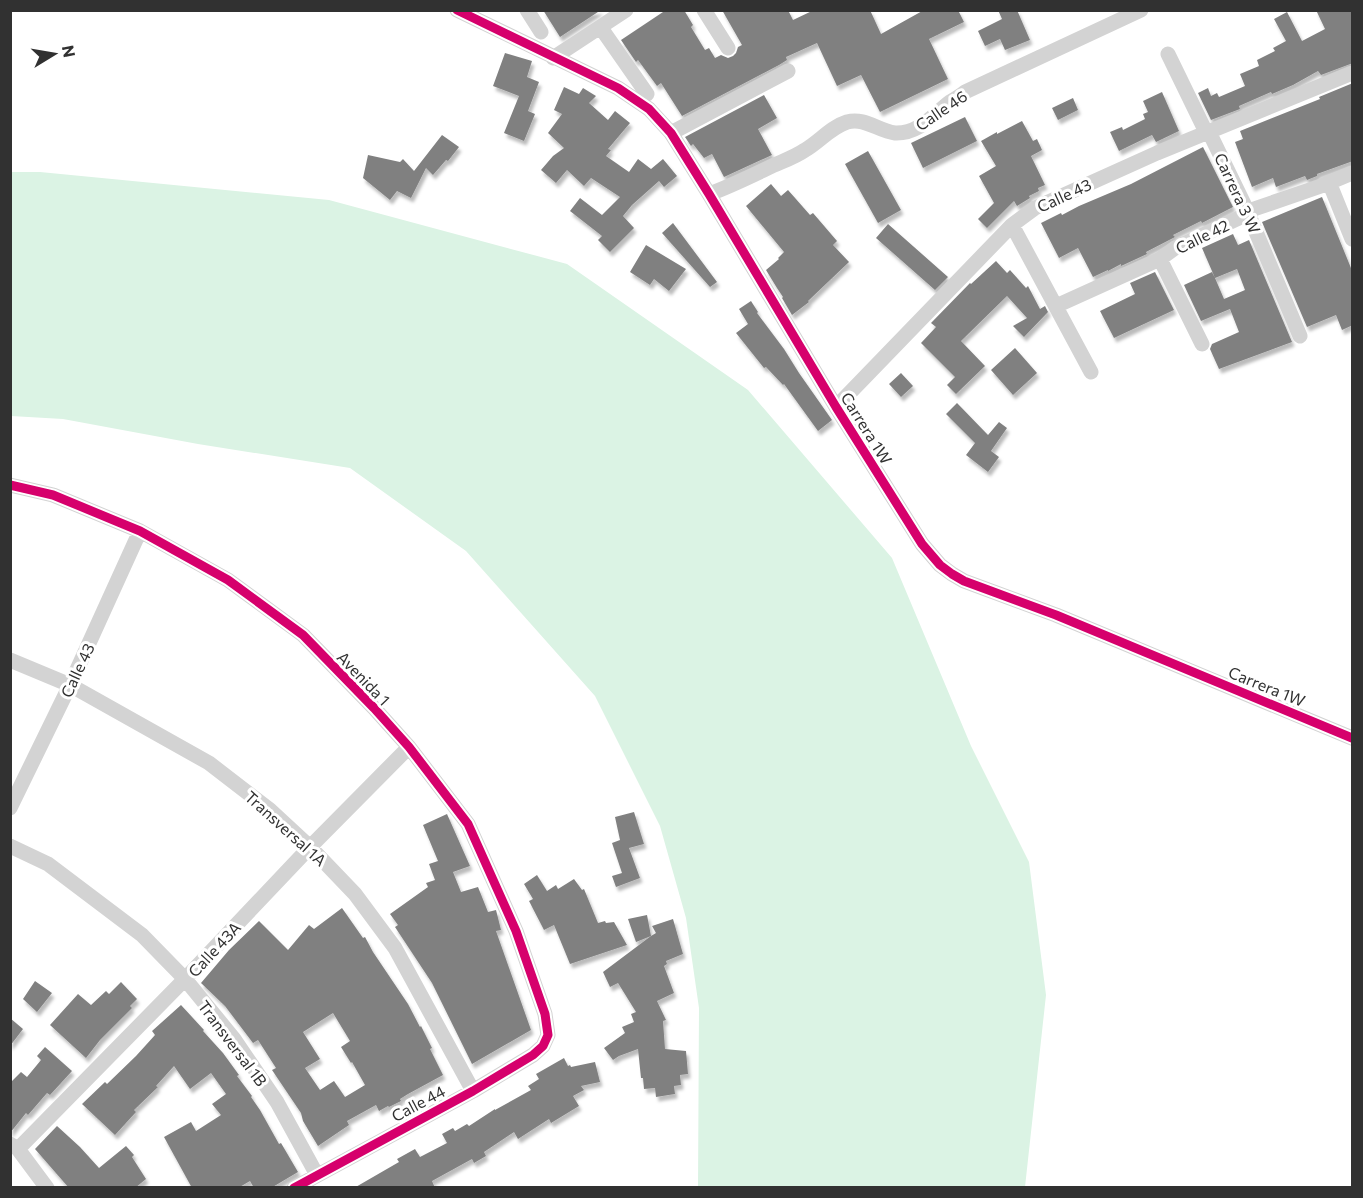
<svg xmlns="http://www.w3.org/2000/svg" width="1363" height="1198" font-family="Commissioner,sans-serif">
	<style>
		.water { fill: #dbf3e4 }
		.building { fill: #808080; fill-rule: evenodd; filter: url(#shadow) }
		.lines { fill: none; stroke-linecap: round; stroke-linejoin: round }
		.minor { stroke: #d3d3d3; stroke-width: 15 }
		.cycleway-casing { stroke: #fff; stroke-width: 13 }
		.cycleway { stroke: #d6006c; stroke-width: 9 }
		.labels { text-anchor: middle; dominant-baseline: central; stroke-width: 6; stroke-linejoin: round; paint-order: stroke }
		.street-label { font-size: 16px; fill: #313131; stroke: #fff }
	</style>
	<defs>
		<filter id="shadow"><feDropShadow dx="2.5" dy="4.5" stdDeviation="1.5" flood-color="#0004"/></filter>
	</defs>
	<rect width="100%" height="100%" fill="#fff"/>
	<path class="water" d="M11 172H40L329 200 567 264 748 390 892 558 971 746 1029 862 1046 995 1025 1187H698L699 1008 686 918 660 826 595 696 466 551 350 468 198 444 63 419 11 416Z"/>
	<path class="building" d="M543 10H601L560 37Z
		M666 10H684L693 25 691 27 705 50 709 48 715 58 721 55 728 58 733 56 736 53 738 47 742 45 722 10H788L793 20 814 10H870L881 34 924 10H958L964 22 929 39 948 79 880 112 861 75 837 86 817 43 786 57 787 60 779 65 682 116 661 83 657 86 638 60 636 62 621 40Z
		M998 10H1017L1030 40 1005 50 1000 39 985 46 978 31 1002 19Z
		M1316 10H1353V63L1321 75 1318 71 1293 85 1272 94 1271 92 1239 106 1240 109 1211 120 1198 93 1208 88 1211 96 1217 93 1219 97 1245 86 1240 74 1259 66 1257 60 1275 51 1273 48 1286 41 1274 19 1287 12 1302 41 1325 29Z
		M505 53 532 61 527 77 539 82 528 111 535 114 524 141 504 133 519 96 493 86Z
		M1353 83V161L1317 174V176L1307 180 1305 176 1276 187 1273 178 1252 187 1235 142 1243 139 1240 131 1320 99 1319 97Z
		M564 87 579 94 583 88 596 96 589 103 608 120 615 111 630 123 608 149 611 150 606 156 629 172 638 159 651 169 663 159 677 176 664 187 659 181 632 205 623 216 634 228 610 252 598 240 602 236 570 211 580 198 602 215 620 197 591 178 584 186 567 170 556 183 541 170 553 156 564 148 548 133 562 114 554 110Z
		M1162 92 1179 131 1156 142 1152 135 1119 151 1110 132 1122 127 1123 130 1145 119 1143 114 1148 112 1143 101Z
		M764 95 777 118 758 129 772 155 724 177 712 154 704 158 693 144 691 146 685 137Z
		M1073 98 1078 110 1058 120 1052 108Z
		M965 117 977 141 923 168 911 143Z
		M1022 121 1033 141 1037 139 1042 150 1031 156 1045 185 1038 188 1039 191 1029 196 1030 198 1017 206 1014 201 987 228 978 219 994 203 979 176 996 166 981 141 997 132V134Z
		M442 135 459 147 448 161 446 160 433 175 426 168 411 198 397 191 390 200 363 178 368 155 400 162 403 159 414 171Z
		M1203 147 1233 207 1202 223 1201 221 1173 235 1175 237 1146 252 1147 254 1121 266V264L1108 271V270L1093 277 1078 248 1059 258 1041 223 1061 213 1062 215 1079 206 1131 184Z
		M868 151 901 210 878 223 845 164Z
		M771 184 781 196 788 190 810 215 813 213 837 241 833 245 849 262 808 301 809 302 792 315 782 298 783 297 777 288 766 270 779 259 778 258 784 252 746 206Z
		M1322 197 1353 273V325L1342 330 1336 315 1307 327 1262 222Z
		M673 223 717 282 710 287 662 233Z
		M888 224 948 277 935 290 876 238Z
		M1233 234 1238 245 1249 240 1292 342 1219 369 1210 349 1212 344 1239 332 1230 309 1201 321 1184 285 1212 272 1215 278 1202 248ZM1237 269 1245 290 1224 299 1215 278Z
		M646 245 686 269 669 291 654 279 650 285 630 272Z
		M996 261 1007 273 1010 270 1026 288 1028 286 1040 309 1045 306 1048 312 1024 337 1013 326 1027 318 1007 296 961 341 985 366 956 394 947 385 955 377 921 343 936 327 931 323 970 283 971 284Z
		M1155 272 1174 310 1114 338 1100 311 1135 294 1130 283Z
		M751 301 758 312 757 313 784 349 799 373 832 420 818 431 784 384 783 385 766 367 764 368 736 333 748 324 739 309Z
		M1015 348 1037 373 1013 395 991 370Z
		M901 373 913 386 901 397 889 384Z
		M957 403 988 435 999 422 1007 428 991 451 999 457 988 472 966 455 975 443 946 414Z
		M634 812 644 844 629 848 640 878 616 887 612 876 622 873 612 843 620 840 615 817Z
		M447 814 470 866 453 872 461 892 478 887 488 912 496 910 501 930 496 931 531 1030 472 1064 432 983 395 927 398 925 390 914 428 887 426 883 435 880 429 864 438 861 423 825Z
		M537 875 547 891 556 885 558 889 574 879 582 890 584 889 598 923 605 921 606 923 614 922 627 945 570 964 554 925 544 930 529 901 533 899 524 884Z
		M342 908 363 938 365 937 373 952 408 1004 420 1027 421 1026 432 1048 430 1049 443 1075 408 1094 400 1099 401 1101 389 1107 388 1106 379 1111 376 1105 347 1121 349 1125 318 1146 303 1121 301 1113 272 1070 276 1068 258 1040 253 1043 225 1006 201 983 229 950 259 921 288 950 309 925 314 929ZM333 1013 350 1041 341 1047 351 1063 352 1062 365 1085 345 1097 334 1081 320 1090 305 1068 320 1059 303 1032Z
		M647 915 651 936 656 933 652 926 673 919 683 954 666 961 667 964 664 966 674 993 657 1001 666 1020 663 1021 665 1049 686 1051 688 1074 680 1075 681 1085 674 1086 675 1094 656 1097 655 1088 644 1089 643 1078H641L638 1049 619 1056 613 1060 604 1048 625 1033 622 1027 634 1022 631 1014 636 1012 618 983 610 987 603 972 651 936 636 942 628 919Z
		M35 981 52 993 37 1012 23 999Z
		M121 982 137 999 130 1006 132 1008 100 1040 86 1058 50 1025 78 994 91 1005 106 991 109 994Z
		M181 1005 204 1030 203 1031 223 1053 239 1075 237 1076 252 1096 251 1097 260 1110 279 1144 281 1143 298 1172 271 1188H254L250 1181 238 1188H192L164 1137 191 1122 196 1131 221 1115 212 1104 226 1094 211 1073 190 1089 174 1066 156 1086 158 1087 134 1110 136 1112 115 1135 82 1104 105 1082 107 1084 136 1056 155 1035 152 1031Z
		M10 1018 23 1029 10 1046Z
		M45 1047 72 1071 50 1095 47 1093 28 1115 26 1113 10 1133V1083L21 1072 27 1077 41 1060 37 1056Z
		M564 1058 568 1066 570 1065 571 1067 595 1062 600 1082 581 1086 584 1090 573 1096 579 1106 551 1123 549 1119 518 1139 514 1132 484 1152 486 1156 474 1163 472 1159 432 1181 435 1188H354L399 1162 397 1159 415 1149 420 1157 447 1143 442 1134 453 1128 455 1131 467 1124 469 1126 495 1109V1110L531 1090 528 1086 539 1079 536 1074Z
		M57 1126 80 1147 99 1168 126 1146 134 1155 132 1157 146 1179 135 1188H69L35 1149Z"/>
	<g class="lines">
		<path class="minor" d="M457 10 618 88 649 109 671 133 709 194 836 407 922 544 940 565 952 574 964 581 1056 615 1352 738
			M527 10 541 32
			M704 10 728 48
			M601 28 647 94
			M1168 54 1204 128 1211 136 1245 206 1300 336
			M553 58 626 10
			M671 133 788 71
			M1329 182 1352 239
			M709 194C731 186 751 176 772 166 783 161 795 157 805 150 819 142 831 127 847 122 865 117 878 131 895 133 919 134 933 115 950 102 955 99 960 96 965 92L1141 10
			M1012 225 1091 372
			M1160 259 1202 344
			M1056 306 1160 259 1175 248 1241 217 1254 209 1321 186 1352 173
			M836 407 1012 225 1035 208 1157 153 1352 73
			M10 485 53 495 140 531 228 580 303 635 374 708 409 747 468 824 516 931 545 1014 548 1035 543 1046 533 1055 473 1091 294 1188
			M10 660 70 685 209 763 270 810 310 847 355 894 395 948 473 1091
			M10 808 70 685 140 531
			M10 846 48 864 142 935 185 979 234 1039 277 1102 317 1175
			M10 1144 18 1149 47 1188
			M18 1149 185 979 310 847 409 747"/>
		<defs>
			<path id="cycleway" d="M457 10 618 88 649 109 671 133 709 194 836 407 922 544 940 565 952 574 964 581 1056 615 1352 738
				M10 485 53 495 140 531 228 580 303 635 374 708 409 747 468 824 516 931 545 1014 548 1035 543 1046 533 1055 473 1091 294 1188"/>
		</defs>
		<use href="#cycleway" class="cycleway-casing"/>
		<use href="#cycleway" class="cycleway"/>
	</g>
	<g class="labels">
		<g class="street-label">
			<text transform="translate(941 110) rotate(-34)">Calle 46</text>
			<text transform="translate(1238 193) rotate(65)">Carrera 3 W</text>
			<text transform="translate(1064 195) rotate(-25)">Calle 43</text>
			<text transform="translate(1202 236) rotate(-26)">Calle 42</text>
			<text transform="translate(867 428) rotate(58)">Carrera 1W</text>
			<text transform="translate(77 670) rotate(-65)">Calle 43</text>
			<text transform="translate(364 678) rotate(46)">Avenida 1</text>
			<text transform="translate(1267 686) rotate(22)">Carrera 1W</text>
			<text transform="translate(286 828) rotate(42)">Transversal 1A</text>
			<text transform="translate(214 949) rotate(-47)">Calle 43A</text>
			<text transform="translate(233 1043) rotate(53)">Transversal 1B</text>
			<text transform="translate(418 1103) rotate(-28)">Calle 44</text>
		</g>
	</g>
	<rect width="1363" height="1198" fill="none" stroke="#313131" stroke-width="24"/>
	<g transform="translate(54 54) rotate(79)" stroke="#ffffff" stroke-width="4.5" paint-order="stroke">
	<path d="M0-4.5L10 22L0 15L-10 22Z" fill="#313131"/>
	<text y="-9" font-size="16" font-weight="bold" text-anchor="middle" fill="#313131">N</text>
	</g>
</svg>
